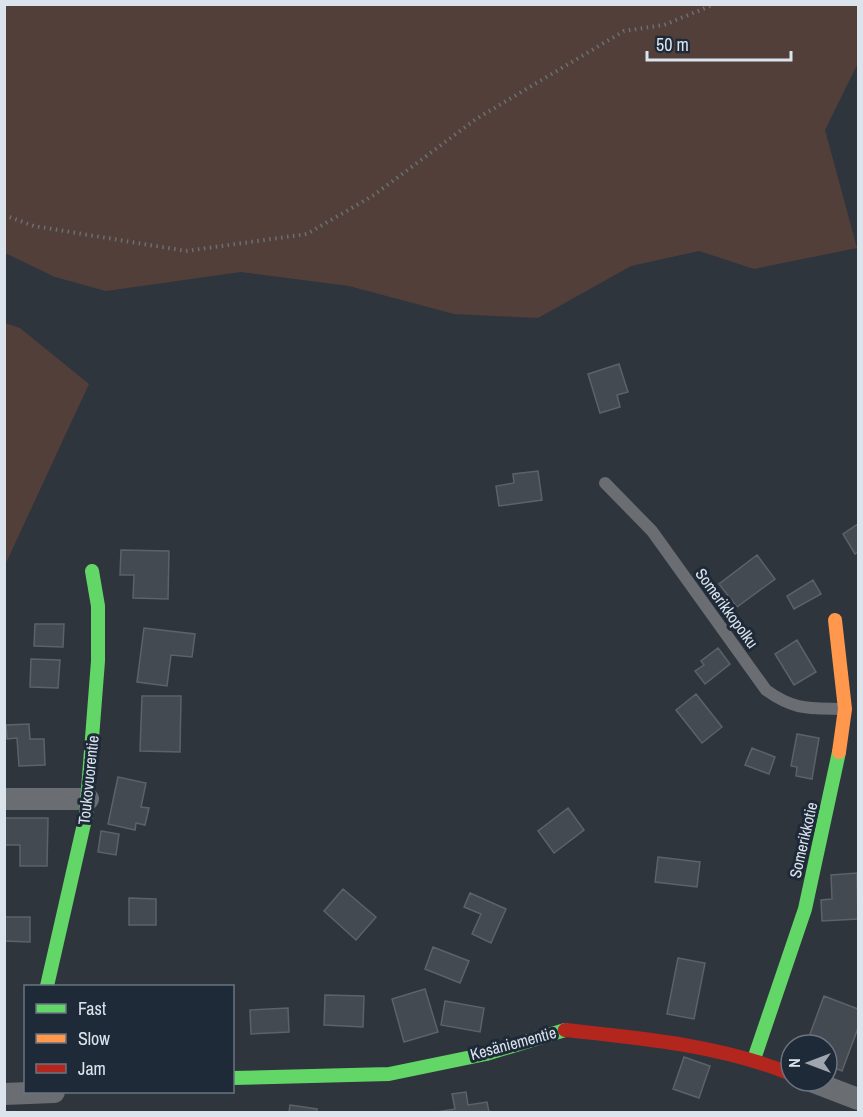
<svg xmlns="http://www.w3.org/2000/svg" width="863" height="1117" font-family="'Archivo Narrow',sans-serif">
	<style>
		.green { fill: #523f39 }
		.building { fill: #444a52; stroke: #5c6268; stroke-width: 1.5 }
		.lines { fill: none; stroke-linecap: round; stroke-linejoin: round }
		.path { stroke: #6b7074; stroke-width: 4; stroke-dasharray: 1.5 4.5; stroke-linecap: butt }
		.lane { stroke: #6a6e72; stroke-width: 12 }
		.street { stroke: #6a6e72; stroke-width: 22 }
		.fast { stroke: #63d668; stroke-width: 14 }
		.slow { stroke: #ff974d; stroke-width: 14 }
		.jam { stroke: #b3261e; stroke-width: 14 }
		.labels { text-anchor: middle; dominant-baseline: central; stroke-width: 6; stroke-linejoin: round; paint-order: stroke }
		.street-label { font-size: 16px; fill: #dbe3ed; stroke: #1f2a39 }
	</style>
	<rect width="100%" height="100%" fill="#2f353d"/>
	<path class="green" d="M5 4 858 5V63L825 130 857 248 754 269 699 251 631 266 538 318 454 314 349 286 241 272 106 291 55 277 5 253Z
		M5 323 20 328 89 384 5 565Z"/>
	<path class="building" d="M619 364 628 392 617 395 620 407 600 413 588 374Z
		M538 471 542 500 499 506 496 486 514 483 513 474Z
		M858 524V552L855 554 843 534Z
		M121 550 169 551 168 599 133 598 134 575H120Z
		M757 555 775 579 737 607 719 584Z
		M813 580 821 594 794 609 787 596Z
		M35 624H64L63 647 34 646Z
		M144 628 195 634 192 657 171 655 167 686 137 682Z
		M797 640 816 672 794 685 775 654Z
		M718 648 730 664 705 684 695 671 704 665 701 661Z
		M31 659 60 660 58 688 30 687Z
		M696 694 722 727 702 743 676 710Z
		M142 696H181L180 752 140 751Z
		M29 724 30 739H44L45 765 19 766 17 738 7 739 6 725Z
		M797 734 819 738 812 779 796 776 797 767 791 766Z
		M752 748 775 757 769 774 745 765Z
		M118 777 146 783 141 807 149 808 145 825 136 823 135 830 108 824Z
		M568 808 584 830 554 853 538 831Z
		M4 818H48L47 866H20V845H4Z
		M101 831 119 834 116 855 98 852Z
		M658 857 700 862 697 887 655 882Z
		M857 873 858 919 822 921 821 900 832 899 831 875Z
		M343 889 376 917 356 940 324 911Z
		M470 893 506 909 491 943 472 934 481 914 464 907Z
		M129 898 156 899V925H129Z
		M4 917H30V942L4 941Z
		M433 947 469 961 460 983 425 969Z
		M678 958 705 963 694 1019 667 1014Z
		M425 989 438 1032 404 1042 392 999Z
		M325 995 364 996 363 1027 324 1025Z
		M824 996 858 1009V1028L842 1071 827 1065V1045H806Z
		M445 1001 484 1008 480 1032 441 1025Z
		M288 1008 289 1032 251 1034 250 1010Z
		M684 1057 710 1066 699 1098 673 1089Z
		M466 1092 468 1105 487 1102 489 1112H437L455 1109 452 1094Z
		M290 1105 317 1109V1112H289Z"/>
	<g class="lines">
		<path class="path" d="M4 215 34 226 186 251 307 234 374 195 476 119 624 31 664 25 715 4"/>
		<path class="lane" d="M605 483 652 531 766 690C795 711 810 708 844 709"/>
		<path class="street" d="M4 799H88
			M811 1081 858 1099
			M4 1094 54 1092"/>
		<path class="fast" d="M47 986 86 815 98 661V606L92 571
			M754 1059 805 909 839 752
			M232 1078 389 1074 486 1054 565 1030"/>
		<path class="slow" d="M835 620 845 709 839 752"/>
		<path class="jam" d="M565 1030C640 1038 720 1045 791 1074"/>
	</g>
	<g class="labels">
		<g class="street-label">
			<text transform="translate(727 608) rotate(54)">Somerikkopolku</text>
			<text transform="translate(88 780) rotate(-84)">Toukovuorentie</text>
			<text transform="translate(803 840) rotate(-77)">Somerikkotie</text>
			<text transform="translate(513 1043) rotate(-15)">Kesäniementie</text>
		</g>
	</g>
	<rect width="863" height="1117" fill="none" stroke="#dbe3ed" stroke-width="12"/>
	<rect x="24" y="985" width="210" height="108" fill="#1f2a39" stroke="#6a7481" stroke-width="1.5"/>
	<rect x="36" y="1004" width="30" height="9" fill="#63d668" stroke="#6a7481" stroke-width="1.5"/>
	<text x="78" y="1015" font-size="18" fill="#dbe3ed">Fast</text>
	<rect x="36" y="1034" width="30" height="9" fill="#ff974d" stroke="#6a7481" stroke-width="1.5"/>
	<text x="78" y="1045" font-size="18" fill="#dbe3ed">Slow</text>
	<rect x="36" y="1064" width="30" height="9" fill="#b3261e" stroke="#6a7481" stroke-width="1.5"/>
	<text x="78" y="1075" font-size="18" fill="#dbe3ed">Jam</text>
	<g transform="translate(809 1063) rotate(270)"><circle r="28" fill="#1f2a39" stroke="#6a7481" stroke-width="1.5"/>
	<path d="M0-4.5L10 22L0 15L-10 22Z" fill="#9fa6af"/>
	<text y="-9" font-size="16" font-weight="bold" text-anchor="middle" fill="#dbe3ed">N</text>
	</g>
	<path d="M647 51v9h144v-9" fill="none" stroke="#dbe3ed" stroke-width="3"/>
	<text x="656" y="51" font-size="18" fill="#dbe3ed" stroke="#1f2a39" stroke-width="4.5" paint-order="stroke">50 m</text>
</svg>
